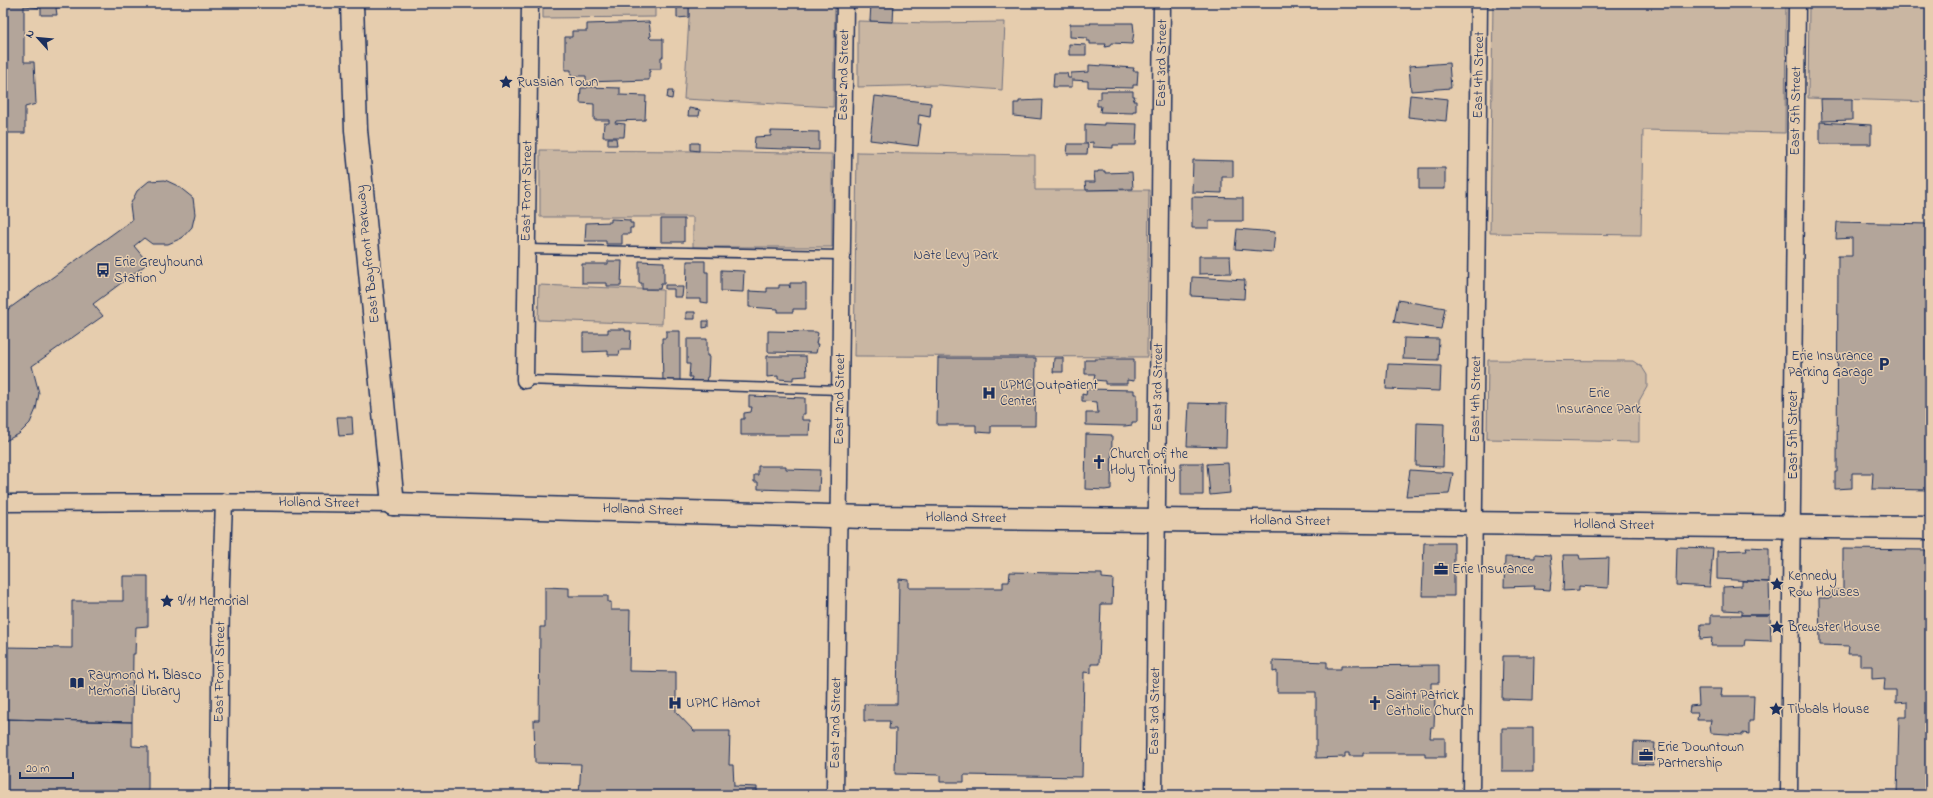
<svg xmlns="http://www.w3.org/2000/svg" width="1933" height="798" font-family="'Indie Flower',sans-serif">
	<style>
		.green { fill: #c9b6a2; stroke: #727280 }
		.building { fill: #b3a59a; stroke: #1b2f5e }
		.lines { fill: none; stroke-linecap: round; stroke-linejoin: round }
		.lane-casing { stroke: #1b2f5e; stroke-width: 11 }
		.street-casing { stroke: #1b2f5e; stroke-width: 19 }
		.secondary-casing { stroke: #1b2f5e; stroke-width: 25 }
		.highway-casing { stroke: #1b2f5e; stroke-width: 25 }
		.lane { stroke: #e6cdae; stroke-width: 8 }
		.street { stroke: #e6cdae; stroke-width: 16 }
		.secondary { stroke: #e6cdae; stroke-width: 22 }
		.highway { stroke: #e6cdae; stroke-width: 22 }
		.labels { text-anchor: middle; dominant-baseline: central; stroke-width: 3; stroke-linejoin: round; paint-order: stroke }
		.street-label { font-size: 14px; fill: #1b2f5e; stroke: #e6cdae }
		.poi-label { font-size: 14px; fill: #1b2f5e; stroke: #e6cdae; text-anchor: start }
		.park-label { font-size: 14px; fill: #2c3c65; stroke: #e6cdae }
	</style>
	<rect width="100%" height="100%" fill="#e6cdae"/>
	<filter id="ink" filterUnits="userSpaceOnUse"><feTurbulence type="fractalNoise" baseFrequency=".025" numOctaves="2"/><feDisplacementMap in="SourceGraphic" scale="8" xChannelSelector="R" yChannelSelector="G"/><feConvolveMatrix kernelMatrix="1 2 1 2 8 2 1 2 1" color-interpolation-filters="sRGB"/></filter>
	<g filter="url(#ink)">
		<path class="green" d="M543 3H655V17L543 18Z
			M690 3H835L833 107 684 99Z
			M1493 3H1786L1785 133 1643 130 1641 235 1490 233Z
			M1809 3H1930V102L1808 98Z
			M858 21 931 23 1005 22 1002 90 939 85 858 87Z
			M540 150 697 151 832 154V247H693V217H540Z
			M857 152 1035 155V190H1149L1147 357 854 356Z
			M539 285 663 290 662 324 538 320Z
			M1488 360 1633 361 1642 367 1647 375V387L1639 401V442L1487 439Z"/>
		<path class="building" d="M3 3H62V7L56 8 57 15H41V8L24 6V62H34L36 104 25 107V133H3Z
			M677 3H689V17L677 18Z
			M871 3H894L893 22 870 21Z
			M649 22 651 36 649 37 651 39H663V57H661V69H650V72H649V80L586 82V76H571V70H565V37H572V31H587V24Z
			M1090 23H1133L1134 32 1132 44 1111 43 1110 46 1105 47 1106 44H1090V41H1087V38L1070 37V24H1091Z
			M1069 44 1086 45V55H1069Z
			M1449 63 1451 88 1411 91 1409 66Z
			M1089 65 1134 68 1133 71H1138L1137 85H1133V88L1088 87V81L1072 80V87H1053L1054 73H1067L1068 78H1071V73L1089 72Z
			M588 87 620 88V95L646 96 645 120 616 121 615 123 625 124 624 137H603L604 123H609V120H594V104L580 103 581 88H587Z
			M668 91H673L672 99 667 98Z
			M1101 91H1133V96H1135L1133 101H1136V111H1133V113L1100 112 1101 106H1097V99H1101Z
			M1410 95 1448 99 1446 121 1408 117Z
			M875 96 931 103 930 117 919 115 918 124H921L918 146 870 140Z
			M1821 99H1852V120L1822 121Z
			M1042 100 1041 119 1014 116V103H1019V101Z
			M689 108 700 110 699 116H688Z
			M1820 122 1871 125V144H1820Z
			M1104 123 1137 124 1136 145H1113V148L1093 147V142L1085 143V124L1104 125Z
			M771 131 819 132V150L754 148 755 137 771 136Z
			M608 138H616L617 145H608Z
			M691 143H699V151L691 150Z
			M1068 144H1088L1087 154H1067Z
			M1193 160 1233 161V177H1222V193L1192 192Z
			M1419 168H1445V189H1419Z
			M1098 171H1105V173L1132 172 1133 189 1086 190 1085 182H1095L1094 172H1098Z
			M165 180 178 186 193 198 195 214 192 227 182 238 168 244H152L144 238 134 246 148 263 93 304 103 316 32 366 39 393 36 409 30 423 19 434 3 442V313L132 220 130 205 137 191 149 181Z
			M1192 197 1243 198V221H1209V228H1192Z
			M611 219 630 220V223H633V228H630V234H622V244H606V241H585L586 223 611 222Z
			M661 219H684V242H661Z
			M1837 222 1930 224V490L1872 489 1873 473H1852V488L1835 489V472H1837L1838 256H1852V238L1836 239Z
			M1237 229 1275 232 1273 252 1235 249Z
			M1199 256H1230L1231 273 1199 274Z
			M608 261H622L621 286H607V283H582V264H608Z
			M639 261 664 262V284H661L660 289H642V283H639Z
			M687 261H705V272H708V303L700 302V299H686Z
			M721 270 744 271 743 292 721 291Z
			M1192 277 1245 280 1244 299 1191 296Z
			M790 283H806V309H793V312H778V309L749 307V291L767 292V288H779V285H789L790 288Z
			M665 285H675L676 287H683L682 297H674V289H665Z
			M1398 300 1445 308 1441 329 1394 322Z
			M686 312H695V319H686Z
			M703 321H708V327L703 328Z
			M608 329H625V331H631L630 350H620L619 355H608V351L583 352V333H608Z
			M666 331H680V382H663L662 338H666Z
			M768 331 816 332 818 333 816 344H818L816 353 768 352Z
			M1404 338 1439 339 1438 360 1403 359Z
			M687 339H707V356H709L708 377H707L706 382H691L692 377H689L690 364H687Z
			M767 356H806L807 376 793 377V380L778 379V376L767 377Z
			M938 358H1036L1035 426H991V433L976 432V425H937Z
			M1054 358H1063V372H1053Z
			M1095 359H1134V381L1127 380V384H1105V381L1094 380 1095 374H1085V360H1095Z
			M1388 364 1441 366 1440 391 1386 389Z
			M1087 389 1134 390V394H1137V422H1132V425L1125 426 1086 425V413H1098L1097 402 1082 401V394L1086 395Z
			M749 396 805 398V414H802V420H810L809 435H741V419H744V413L751 412 752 407H749Z
			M1189 403 1227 404 1226 447 1187 446Z
			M337 417H352L353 435 339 436Z
			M1417 423 1444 424 1443 467 1416 466Z
			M1086 434 1112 435 1111 489 1105 490 1085 489Z
			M1181 463H1203V495H1181Z
			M1228 463 1230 493 1210 495 1207 464Z
			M758 466H786V469L820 470 819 491 758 489V482H754V475H758Z
			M1410 470 1453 473 1449 494 1406 496Z
			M1424 543H1454V596H1422Z
			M1677 547 1713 548 1710 587 1676 585Z
			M1746 547 1769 548V582L1717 579V551L1747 550Z
			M1843 549 1930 550V795H1897L1899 717H1907V702L1896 703V690H1884L1885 678 1872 679V666H1860V654H1848L1849 646 1820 645 1819 598H1831V590H1843Z
			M1535 554 1550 555 1552 572 1550 590 1534 589 1535 586 1504 587 1505 557 1535 558Z
			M1563 555H1579L1580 559 1609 558 1608 588 1579 586V590L1563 591 1564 573Z
			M1010 572 1102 574V578L1113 579 1112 604H1101L1099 664H1091V673L1084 672 1082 777 964 775V782H940V775L895 774 896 729H889L890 721H864V704H897L899 579 909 580V588H1003V582H1009Z
			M123 576H148V626L136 627 135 654H133L132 722 3 719V647L72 648V601H123Z
			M1742 581 1769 582 1770 615H1742V611L1723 610V587L1742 586Z
			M545 587 569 588V596H608V602H611V610H630L629 671 676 672V712L694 731H730L729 765H733L734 786 757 787V795H579L581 764 535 763 534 720H539L540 627H545Z
			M1711 615H1770L1771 641 1745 640 1744 646H1711L1712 638 1700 639 1701 624H1711Z
			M1503 656H1534L1533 700 1502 699Z
			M1273 660 1327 662V669H1341V666L1439 665V683H1431V693H1435V697L1434 727H1431L1430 738H1445V757H1425V753H1363V756H1349V753H1345V757L1316 758V692H1277V671L1273 672Z
			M1698 689H1722L1721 696H1754L1753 721H1749V734L1743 733V735L1711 733 1710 725 1711 720H1697L1698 713H1689L1690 706 1699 705Z
			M3 719 132 722V746L148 747V795H3Z
			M1502 728H1533V771H1502Z
			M1634 742 1655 743 1653 765 1633 764Z
			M280 791 286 795H272L275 792Z"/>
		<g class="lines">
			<defs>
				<path id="lane" d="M527 249 841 255
					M525 380 840 390"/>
				<path id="street" d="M525 380 530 3
					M3 503 224 502 393 504
					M219 795 221 584 224 502
					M835 795 845 3
					M1154 795 1162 3
					M1471 795 1479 3
					M1789 795 1797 3"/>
				<path id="secondary" d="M393 504 867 517 1930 528"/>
				<path id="highway" d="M352 3 356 130 393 504"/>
			</defs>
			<use href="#lane" class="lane-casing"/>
			<use href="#street" class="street-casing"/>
			<use href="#secondary" class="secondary-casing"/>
			<use href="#highway" class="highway-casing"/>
			<use href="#lane" class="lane"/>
			<use href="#street" class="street"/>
			<use href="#secondary" class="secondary"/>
			<use href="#highway" class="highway"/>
		</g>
	</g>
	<defs>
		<symbol id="sight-bare" viewBox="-9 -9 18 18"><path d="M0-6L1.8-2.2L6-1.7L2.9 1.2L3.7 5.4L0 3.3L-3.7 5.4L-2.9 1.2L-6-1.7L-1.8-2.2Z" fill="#1b2f5e" stroke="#e6cdae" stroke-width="2.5" paint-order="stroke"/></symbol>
		<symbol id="bus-bare" viewBox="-9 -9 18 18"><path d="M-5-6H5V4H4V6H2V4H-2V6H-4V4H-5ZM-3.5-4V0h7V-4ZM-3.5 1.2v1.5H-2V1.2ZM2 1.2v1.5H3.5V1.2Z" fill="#1b2f5e" stroke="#e6cdae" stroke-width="2.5" paint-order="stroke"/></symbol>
		<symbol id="parking-bare" viewBox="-9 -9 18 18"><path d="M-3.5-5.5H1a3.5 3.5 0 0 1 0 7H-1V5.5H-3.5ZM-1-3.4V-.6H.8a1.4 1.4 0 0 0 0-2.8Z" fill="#1b2f5e" stroke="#e6cdae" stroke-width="2.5" paint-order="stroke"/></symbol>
		<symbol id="hospital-bare" viewBox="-9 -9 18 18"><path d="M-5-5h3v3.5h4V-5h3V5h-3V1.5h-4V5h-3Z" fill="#1b2f5e" stroke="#e6cdae" stroke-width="2.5" paint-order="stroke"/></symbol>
		<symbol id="church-bare" viewBox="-9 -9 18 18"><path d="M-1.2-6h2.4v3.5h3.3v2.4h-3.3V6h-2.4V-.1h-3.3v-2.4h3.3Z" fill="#1b2f5e" stroke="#e6cdae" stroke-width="2.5" paint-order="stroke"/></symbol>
		<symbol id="office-bare" viewBox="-9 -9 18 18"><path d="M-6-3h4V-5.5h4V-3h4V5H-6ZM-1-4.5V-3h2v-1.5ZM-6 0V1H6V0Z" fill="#1b2f5e" stroke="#e6cdae" stroke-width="2.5" paint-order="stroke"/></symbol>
		<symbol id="library-bare" viewBox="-9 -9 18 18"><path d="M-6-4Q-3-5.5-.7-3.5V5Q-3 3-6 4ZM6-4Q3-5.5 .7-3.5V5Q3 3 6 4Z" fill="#1b2f5e" stroke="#e6cdae" stroke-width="2.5" paint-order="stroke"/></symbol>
	</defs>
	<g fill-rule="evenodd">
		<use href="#sight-bare" x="496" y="72" width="20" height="20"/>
		<use href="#bus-bare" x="93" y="260" width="20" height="20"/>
		<use href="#parking-bare" x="1874" y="354" width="20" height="20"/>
		<use href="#hospital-bare" x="979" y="383" width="20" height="20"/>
		<use href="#church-bare" x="1089" y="452" width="20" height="20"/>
		<use href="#office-bare" x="1431" y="559" width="20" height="20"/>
		<use href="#sight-bare" x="1767" y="574" width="20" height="20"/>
		<use href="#sight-bare" x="157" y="591" width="20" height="20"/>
		<use href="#sight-bare" x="1767" y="617" width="20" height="20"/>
		<use href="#library-bare" x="67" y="673" width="20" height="20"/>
		<use href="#hospital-bare" x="665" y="693" width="20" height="20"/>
		<use href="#church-bare" x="1365" y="693" width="20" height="20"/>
		<use href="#sight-bare" x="1766" y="699" width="20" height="20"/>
		<use href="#office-bare" x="1636" y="745" width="20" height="20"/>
	</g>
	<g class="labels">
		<g class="street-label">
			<text transform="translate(1162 63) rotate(-89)">East 3rd Street</text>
			<text transform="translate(844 75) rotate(-89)">East 2nd Street</text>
			<text transform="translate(1479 75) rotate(-89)">East 4th Street</text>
			<text transform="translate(1796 111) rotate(-89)">East 5th Street</text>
			<text transform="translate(527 191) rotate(-89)">East Front Street</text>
			<text transform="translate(368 254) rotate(-96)">East Bayfront Parkway</text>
			<text transform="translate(1158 387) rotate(-89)">East 3rd Street</text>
			<text transform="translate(840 399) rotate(-89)">East 2nd Street</text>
			<text transform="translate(1476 399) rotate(-89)">East 4th Street</text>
			<text transform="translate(1793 435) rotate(-90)">East 5th Street</text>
			<text transform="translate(319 503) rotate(1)">Holland Street</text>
			<text transform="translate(643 510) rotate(2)">Holland Street</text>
			<text transform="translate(966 518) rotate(1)">Holland Street</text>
			<text transform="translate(1290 521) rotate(1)">Holland Street</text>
			<text transform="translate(1614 525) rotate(1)">Holland Street</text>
			<text transform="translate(220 672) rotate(-89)">East Front Street</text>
			<text transform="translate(1155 711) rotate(-89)">East 3rd Street</text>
			<text transform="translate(836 723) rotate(-89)">East 2nd Street</text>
		</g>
		<g class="poi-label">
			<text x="517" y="82">Russian Town</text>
			<text x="114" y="262">Erie Greyhound<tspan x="114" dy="16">Station</tspan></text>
			<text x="1873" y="356" text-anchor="end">Erie Insurance<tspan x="1873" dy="16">Parking Garage</tspan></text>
			<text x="1000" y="385">UPMC Outpatient<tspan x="1000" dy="16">Center</tspan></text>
			<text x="1110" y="454">Church of the<tspan x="1110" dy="16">Holy Trinity</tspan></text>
			<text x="1452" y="569">Erie Insurance</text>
			<text x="1788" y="576">Kennedy<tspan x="1788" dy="16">Row Houses</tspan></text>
			<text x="178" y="601">9/11 Memorial</text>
			<text x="1788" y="627">Brewster House</text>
			<text x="88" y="675">Raymond M. Blasco<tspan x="88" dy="16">Memorial Library</tspan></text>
			<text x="1386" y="695">Saint Patrick<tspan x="1386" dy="16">Catholic Church</tspan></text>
			<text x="686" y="703">UPMC Hamot</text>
			<text x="1787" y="709">Tibbals House</text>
			<text x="1657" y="747">Erie Downtown<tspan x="1657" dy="16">Partnership</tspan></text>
		</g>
		<g class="park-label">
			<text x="956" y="255">Nate Levy Park</text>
			<text x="1599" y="393">Erie<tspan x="1599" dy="16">Insurance Park</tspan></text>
		</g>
	</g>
	<rect width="1933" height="798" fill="none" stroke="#e6cdae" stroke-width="16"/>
	<rect x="8" y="8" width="1917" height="782" fill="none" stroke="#1b2f5e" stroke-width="1.5" filter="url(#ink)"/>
	<g transform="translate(38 38) rotate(297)" stroke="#e6cdae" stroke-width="3" paint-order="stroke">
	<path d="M0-3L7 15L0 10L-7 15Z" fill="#1b2f5e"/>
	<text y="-6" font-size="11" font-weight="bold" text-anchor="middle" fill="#1b2f5e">N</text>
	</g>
	<path d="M20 772v6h53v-6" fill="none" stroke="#1b2f5e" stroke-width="2"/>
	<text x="26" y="772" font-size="12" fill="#1b2f5e" stroke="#e6cdae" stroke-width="3" paint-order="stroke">20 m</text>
</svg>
